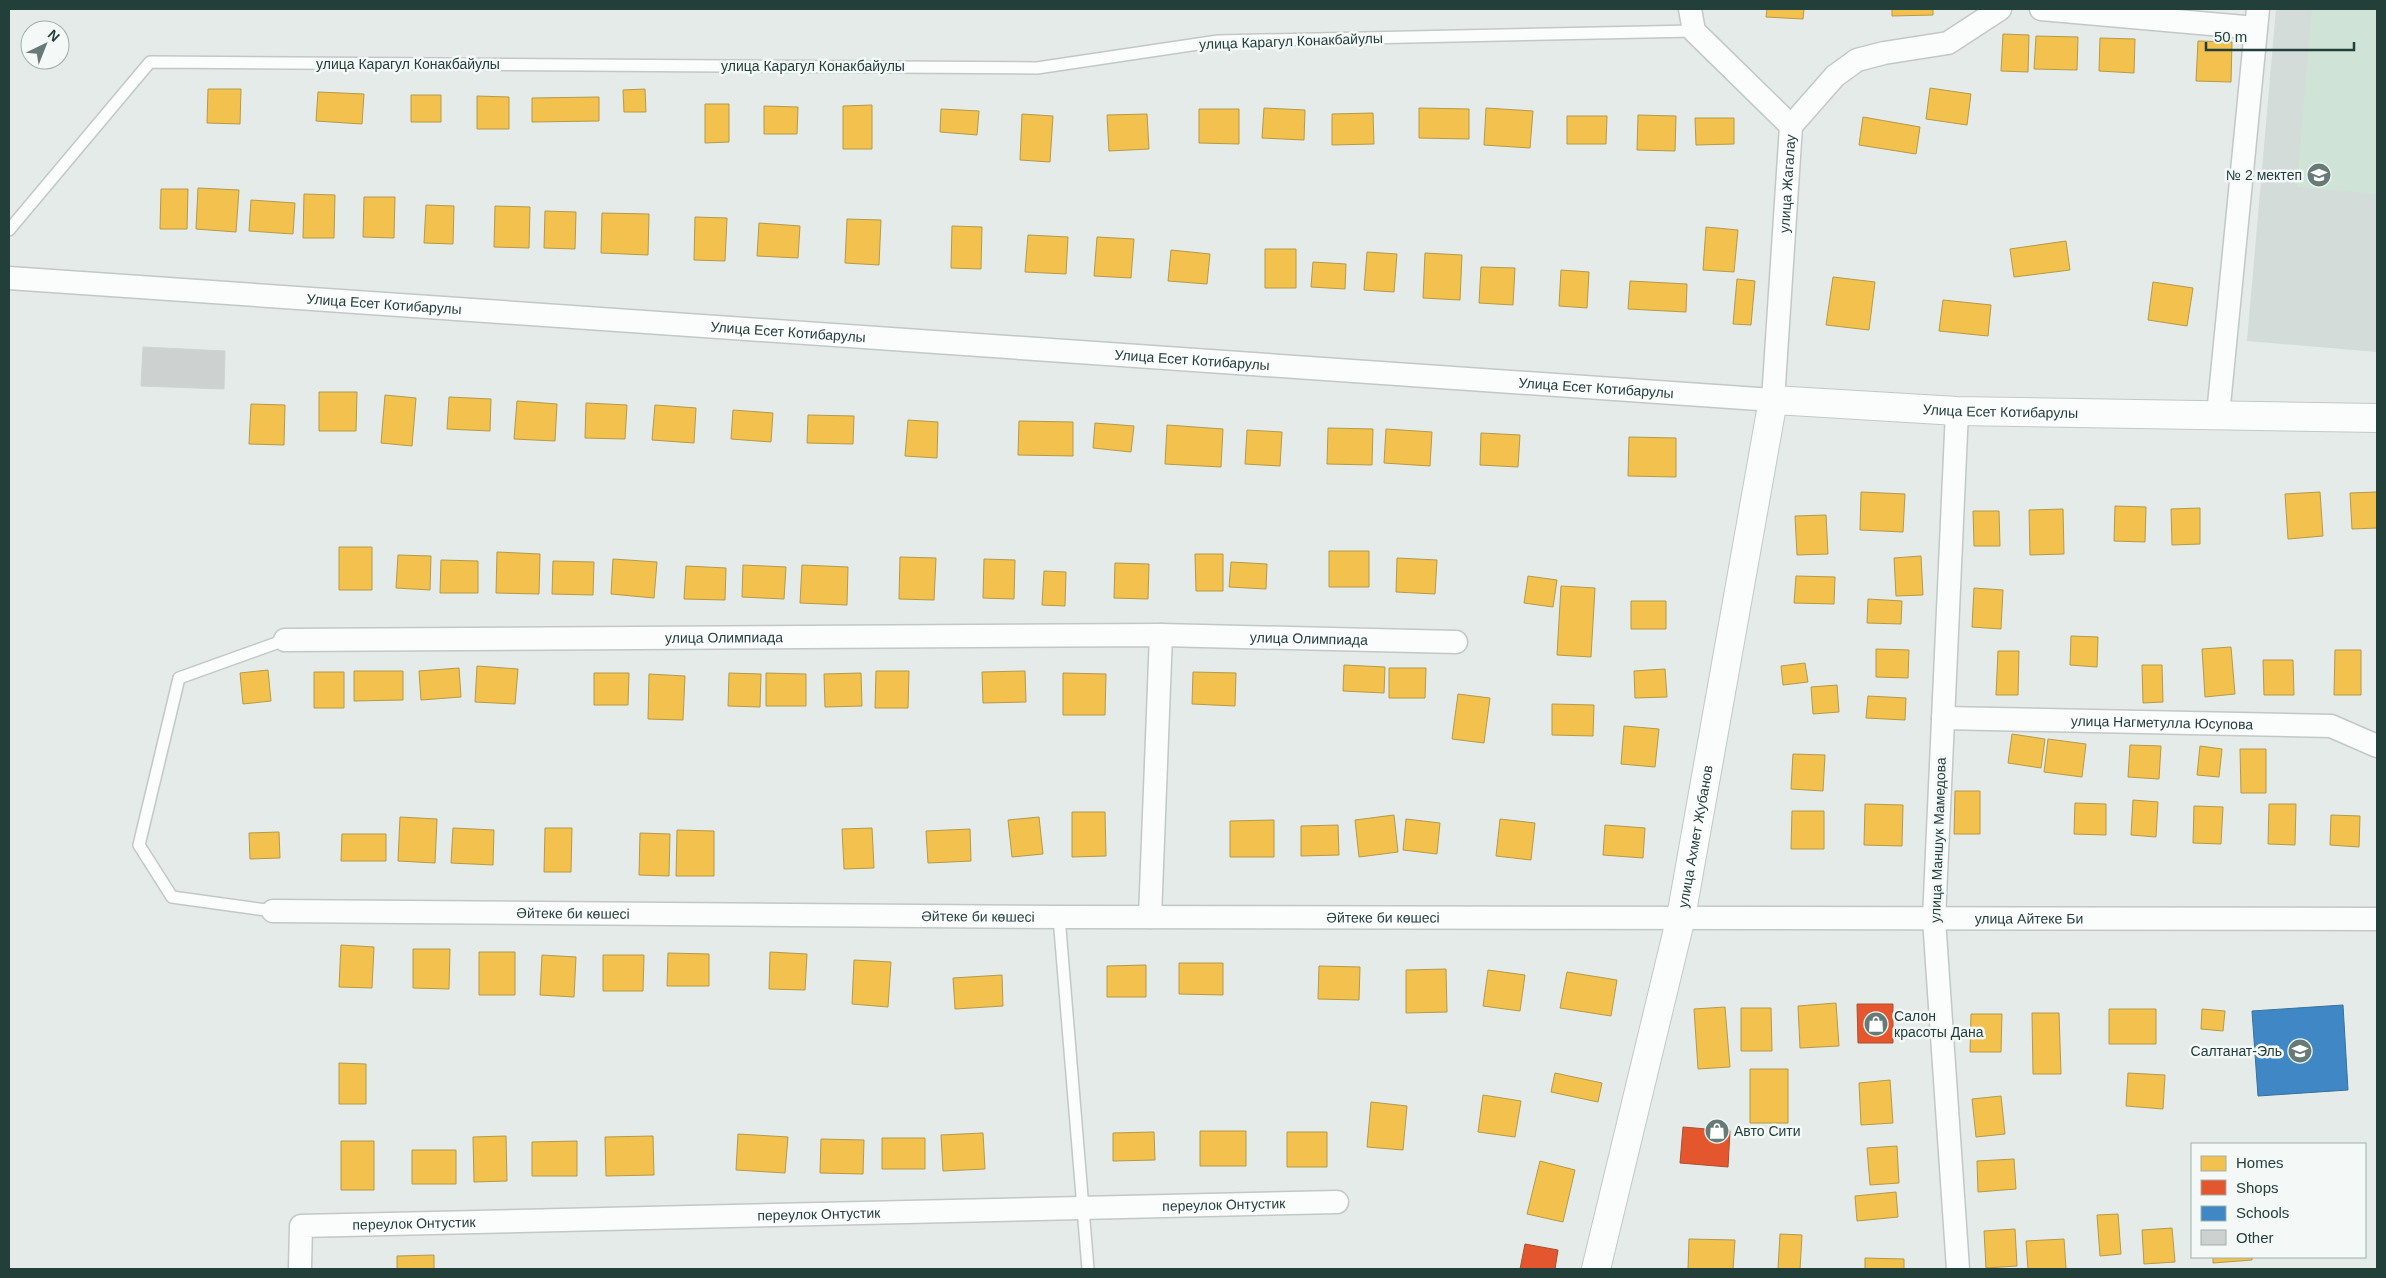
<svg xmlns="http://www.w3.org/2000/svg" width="2386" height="1278" font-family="Arial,sans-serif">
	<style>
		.built { fill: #d4dcd9 }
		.green { fill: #cfe4d6 }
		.homes { fill: #f2c14e; stroke: #b49a48 }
		.shops { fill: #e4572e; stroke: #aa5031 }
		.schools { fill: #3f88c5; stroke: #37729b }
		.building { fill: #cdd2d0; stroke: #ced4d1 }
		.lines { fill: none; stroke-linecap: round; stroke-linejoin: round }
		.lane-casing { stroke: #c2c8c6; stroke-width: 14 }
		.street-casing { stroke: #c2c8c6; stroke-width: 25 }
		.secondary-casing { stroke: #c1c9c6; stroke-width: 30 }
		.lane { stroke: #fbfcfc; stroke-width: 11 }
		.street { stroke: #fbfcfc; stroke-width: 22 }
		.secondary { stroke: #fbfcfc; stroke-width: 28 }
		.labels { text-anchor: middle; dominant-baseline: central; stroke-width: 5; stroke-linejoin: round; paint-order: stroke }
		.street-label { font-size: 14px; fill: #233f39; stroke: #f4f9f7 }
		.poi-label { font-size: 14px; fill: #233f39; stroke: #f4f9f7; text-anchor: end }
	</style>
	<rect width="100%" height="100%" fill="#e5ebe8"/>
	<path class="built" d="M2276 9H2377V352L2247 341Z"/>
	<path class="green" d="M2312 9H2377V194L2297 187Z"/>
	<path class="homes" d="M1767 9H1804L1803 19 1766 17Z
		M1892 9H1933V15L1892 16Z
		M2003 34 2029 35 2028 72 2001 71Z
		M2036 36 2078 37 2077 70 2034 69Z
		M2100 38 2135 39 2134 73 2099 71Z
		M2198 41 2232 42 2231 82 2196 81Z
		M1930 88 1971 94 1967 125 1926 119Z
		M208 89H241L240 124 207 123Z
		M645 89 646 112H624L623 90Z
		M318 92 364 94 362 124 316 121Z
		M411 95H441V122H411Z
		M477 96 509 97V129H477Z
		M599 97V121L532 122V98Z
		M705 104H729V142L705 143Z
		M872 105V149H843V106Z
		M764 106 798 107 797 134H764Z
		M1264 108 1305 110 1304 140 1262 138Z
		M1419 108 1469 109V139L1419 138Z
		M1486 108 1533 111 1530 148 1484 145Z
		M941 109 979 111 977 135 940 132Z
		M1199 109H1239V144L1199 143Z
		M1373 113 1374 144 1332 145V114Z
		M1022 114 1053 116 1050 162 1020 160Z
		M1147 114 1149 149 1109 151 1107 115Z
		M1638 115 1676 116 1675 151 1637 150Z
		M1567 116H1607L1606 144H1567Z
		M1863 117 1920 127 1916 154 1859 145Z
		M1695 118H1734V144L1696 145Z
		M198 188 239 190 236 232 196 229Z
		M161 189H188L187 229H160Z
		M304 194 335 195 334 238H303Z
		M364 197H395L394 238 363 237Z
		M251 200 295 203 293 234 249 231Z
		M426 205 454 206 453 244 424 243Z
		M495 206 530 207 529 248 494 247Z
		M545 211 576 212 575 249 544 248Z
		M602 213 649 214 648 255 601 253Z
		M695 217 727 218 725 261 694 260Z
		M847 219 881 220 879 265 845 263Z
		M759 223 800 226 798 258 757 256Z
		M952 226 982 227 981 269 951 268Z
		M1706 227 1738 230 1734 272 1703 270Z
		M1028 235 1068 237 1066 274 1025 272Z
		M1097 237 1134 239 1131 278 1094 276Z
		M2066 241 2070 270 2014 277 2010 249Z
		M1265 249H1296V288H1265Z
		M1171 250 1210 254 1207 284 1168 281Z
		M1367 252 1397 254 1394 292 1364 290Z
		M1425 253 1462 255 1460 300 1423 298Z
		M1313 262 1346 264 1345 289 1311 287Z
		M1481 267 1515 268 1513 305 1479 303Z
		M1561 270 1589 272 1587 308 1559 306Z
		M1833 277 1875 282 1869 330 1826 325Z
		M1737 279 1755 281 1751 325 1733 324Z
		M1630 281 1687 284 1686 312 1628 309Z
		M2153 282 2193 288 2187 326 2148 320Z
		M1943 300 1991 305 1988 336 1939 331Z
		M319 392H357L356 431H319Z
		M385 395 416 398 412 446 381 443Z
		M449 397 491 399 490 431 447 429Z
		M517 401 557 404 555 441 514 439Z
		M586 403 627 405 625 439 585 438Z
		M251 404 285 405 284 445 249 444Z
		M655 405 696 408 694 443 652 440Z
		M733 410 773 413 771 442 731 439Z
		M808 415 854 416 853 444 807 443Z
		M908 420 938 422 937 458 905 456Z
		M1019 421 1073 422V456L1018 455Z
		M1095 423 1134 426 1131 452 1093 448Z
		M1167 425 1223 429 1221 467 1165 464Z
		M1328 428 1373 429 1372 465 1327 464Z
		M1386 429 1432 432 1430 466 1384 463Z
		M1247 430 1282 432 1280 466 1245 464Z
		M1481 433 1520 435 1518 467 1480 465Z
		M1629 437 1676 438V477L1628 476Z
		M1861 492 1905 494 1903 532 1860 530Z
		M2320 492 2323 536 2288 539 2285 494Z
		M2377 492V528L2352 529 2350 493Z
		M2115 506 2146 507 2145 542 2114 541Z
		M2200 508V544L2172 545 2171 509Z
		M2063 509 2064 554 2030 555 2029 510Z
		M1973 511H1999L2000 546H1974Z
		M1826 515 1828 554 1797 555 1795 516Z
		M339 547H372V590H339Z
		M1329 551H1369V587H1329Z
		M497 552 540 554 539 594 496 593Z
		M1195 554H1223V591H1196Z
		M398 555 431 556 430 590 396 588Z
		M1921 556 1923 595 1896 596 1894 558Z
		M900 557 936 558 934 600 899 599Z
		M1397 558 1437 560 1435 594 1396 592Z
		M613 559 657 562 654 598 611 594Z
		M984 559 1015 560 1014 599 983 598Z
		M441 560 478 561V593H440Z
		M553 561 594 562 593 595 552 594Z
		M1231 562 1267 564 1266 589 1229 587Z
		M1115 563 1149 564 1148 599 1114 598Z
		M743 565 786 567 784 599 742 597Z
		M802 565 848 567 847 605 800 603Z
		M686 566 726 568 725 600 684 599Z
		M1044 571 1066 572 1065 606 1042 605Z
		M1528 576 1557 580 1553 607 1524 603Z
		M1796 576 1835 577 1834 604 1794 603Z
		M1561 586 1595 588 1591 657 1557 655Z
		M1974 588 2003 590 2001 629 1972 627Z
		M1868 599 1902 601 1901 624 1867 623Z
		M1631 601H1666V629H1631Z
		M2071 636 2098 637 2097 667 2070 665Z
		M2231 647 2235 694 2205 697 2202 649Z
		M1876 649 1909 650 1908 678 1876 677Z
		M2335 650H2361V695H2334Z
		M1998 651H2019L2018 695H1996Z
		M2263 660H2293L2294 695H2264Z
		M1805 663 1808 682 1783 685 1781 666Z
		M1344 665 1385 667 1384 693 1343 691Z
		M2142 665H2162L2163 702 2143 703Z
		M477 666 518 669 515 704 475 702Z
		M459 668 461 697 421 700 419 671Z
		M1389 668H1426L1425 698H1389Z
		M1665 669 1667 697 1635 698 1634 671Z
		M268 670 271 701 243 704 240 673Z
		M354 671H403V700L354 701Z
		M876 671H909L908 708H875Z
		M1025 671 1026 702 983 703 982 672Z
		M314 672H344V708H314Z
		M1193 672 1236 673 1235 706 1192 704Z
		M594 673H629L628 705H594Z
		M729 673 761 674 760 707 728 706Z
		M766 673 806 674V706H766Z
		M861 673 862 706 825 707 824 674Z
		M1063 673 1106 674 1105 715H1063Z
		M649 674 685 676 683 720 648 719Z
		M1837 685 1839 712 1813 714 1811 687Z
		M1458 694 1490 698 1484 743 1452 739Z
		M1868 696 1906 698 1905 720 1866 718Z
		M1552 704 1594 705 1593 736 1552 735Z
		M1624 726 1659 729 1655 767 1621 764Z
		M2012 734 2045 739 2041 768 2008 763Z
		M2048 739 2086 744 2082 777 2044 772Z
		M2130 745 2161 746 2159 779 2128 777Z
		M2200 746 2222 749 2219 777 2197 775Z
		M2240 749H2266V793H2241Z
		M1793 754 1825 755 1823 791 1791 789Z
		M1955 791H1980V834H1954Z
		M2133 800 2158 802 2156 837 2131 835Z
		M2075 803 2106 804V835L2074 834Z
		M1865 804 1903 805 1902 846 1864 845Z
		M2269 804H2296L2295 845 2268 844Z
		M2194 806 2223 807 2221 844 2193 843Z
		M1792 811H1824V849H1791Z
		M1072 812H1105L1106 856 1072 857Z
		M1394 815 1398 852 1359 857 1355 820Z
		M2331 815 2360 816 2359 847 2330 845Z
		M400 817 437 819 435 863 398 861Z
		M1039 817 1043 854 1012 857 1008 820Z
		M1406 819 1440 823 1437 854 1403 850Z
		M1500 819 1535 823 1531 860 1496 856Z
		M1274 820V857H1230V821Z
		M1338 825 1339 855 1301 856V826Z
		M1605 825 1645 828 1643 858 1603 855Z
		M453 828 494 830 493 865 451 863Z
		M545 828H572L571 872H544Z
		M872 828 874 868 844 869 842 829Z
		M970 829 971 861 928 863 926 831Z
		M677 830 714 831V876H676Z
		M279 832 280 858 250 859 249 833Z
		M640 833 670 834 669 876 639 875Z
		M342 834H386V861H341Z
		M341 945 374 947 372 988 339 987Z
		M413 949H450L449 989 413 988Z
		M479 952H515V995H479Z
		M770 952 807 954 805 990 769 989Z
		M668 953 709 954V986H667Z
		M542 955 576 957 574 997 540 995Z
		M603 955H644L643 991H603Z
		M854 960 891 962 888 1007 852 1004Z
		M1179 963H1223V995L1179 994Z
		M1146 965V997H1107V966Z
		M1319 966 1360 967 1359 1000 1318 999Z
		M1446 969 1447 1012 1406 1013V970Z
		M1488 970 1525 975 1520 1011 1483 1006Z
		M1567 972 1617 980 1611 1016 1560 1008Z
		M1002 975 1003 1006 955 1009 953 978Z
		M1836 1003 1839 1046 1800 1048 1798 1006Z
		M1725 1007 1730 1067 1698 1069 1694 1009Z
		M1741 1008H1771L1772 1051H1741Z
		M2109 1009H2156V1044H2109Z
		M2202 1009 2225 1011 2223 1031 2201 1029Z
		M2032 1013H2059L2061 1074H2033Z
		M1971 1014H2002L2001 1052H1970Z
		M339 1063 366 1064V1104H339Z
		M1750 1069H1788V1123H1750Z
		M1555 1073 1602 1083 1598 1102 1551 1092Z
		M2128 1073 2165 1075 2163 1109 2126 1106Z
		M1890 1080 1893 1123 1861 1125 1859 1083Z
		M1483 1095 1521 1101 1515 1137 1478 1132Z
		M2001 1096 2005 1134 1976 1137 1972 1099Z
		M1371 1102 1407 1106 1403 1150 1367 1147Z
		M1200 1131H1246V1166H1200Z
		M1154 1132 1155 1160 1113 1161V1133Z
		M1287 1132H1327V1167H1287Z
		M983 1133 985 1169 943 1171 941 1135Z
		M738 1134 788 1137 785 1173 736 1170Z
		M506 1136 507 1181 474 1182 473 1137Z
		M653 1136 654 1175 606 1176 605 1137Z
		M882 1138H925V1169H882Z
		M821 1139 864 1140 863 1174 820 1173Z
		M341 1141H374V1190H341Z
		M577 1141V1176H532V1142Z
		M1897 1146 1899 1183 1870 1185 1867 1148Z
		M412 1150H456V1184H412Z
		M2014 1159 2016 1189 1978 1192 1977 1161Z
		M1540 1161 1575 1170 1563 1222 1527 1214Z
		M1896 1192 1898 1217 1857 1221 1855 1196Z
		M2118 1214 2121 1254 2100 1256 2097 1215Z
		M2172 1228 2175 1262 2144 1264 2142 1230Z
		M2015 1229 2017 1266 1986 1268 1984 1231Z
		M1780 1234 1802 1235 1800 1269H1778Z
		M1689 1239 1735 1240 1733 1269H1688Z
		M2064 1239 2066 1269H2028L2026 1241Z
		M434 1255V1269H397V1256Z
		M2213 1257H2252V1260L2213 1263Z
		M1865 1258 1904 1259V1269H1865Z"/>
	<path class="shops" d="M1857 1004H1893V1043H1858Z
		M1683 1127 1730 1131 1728 1167 1680 1163Z
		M1525 1244 1558 1250 1555 1269H1520Z"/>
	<path class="schools" d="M2343 1005 2348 1090 2258 1096 2252 1011Z"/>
	<path class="building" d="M143 347 225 351 224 389 141 386Z"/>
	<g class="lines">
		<defs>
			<path id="lane" d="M9 230 150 62 1037 68 1218 41 1694 31
				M273 911 172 897 139 845 179 678 285 640
				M1059 917 1088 1269"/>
			<g id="street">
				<path d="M2041 9 2256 28"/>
				<path d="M1791 126 1835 76 1857 60 1884 53 1948 43 2000 9"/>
				<path id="s1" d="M9 278 1773 400 1791 126 1694 31 1690 9"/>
				<path d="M1957 411 1934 919 1958 1269"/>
				<path d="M2218 415 2258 9"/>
				<path id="s2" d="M1161 635 1456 642"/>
				<path id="s3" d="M285 640 1161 635 1150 917"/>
				<path id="s4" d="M1943 718 2331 726 2377 746"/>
				<path id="s5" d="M273 911 1059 917 2377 919"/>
				<path id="s6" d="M300 1269 301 1226 1337 1202"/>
			</g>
			<g id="secondary">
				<path id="s7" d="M1596 1269 1681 917 1773 400 1957 411 2377 418"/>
			</g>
		</defs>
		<use href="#lane" class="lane-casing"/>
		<use href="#street" class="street-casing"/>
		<use href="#secondary" class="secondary-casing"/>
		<use href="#lane" class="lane"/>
		<use href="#street" class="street"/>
		<use href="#secondary" class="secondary"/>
	</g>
	<defs>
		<symbol id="school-disc" viewBox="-11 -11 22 22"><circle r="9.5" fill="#677b76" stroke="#f4f9f7"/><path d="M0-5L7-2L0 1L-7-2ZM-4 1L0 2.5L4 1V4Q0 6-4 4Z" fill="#fff"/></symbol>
		<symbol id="shop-disc" viewBox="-11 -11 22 22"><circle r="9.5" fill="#677b76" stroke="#f4f9f7"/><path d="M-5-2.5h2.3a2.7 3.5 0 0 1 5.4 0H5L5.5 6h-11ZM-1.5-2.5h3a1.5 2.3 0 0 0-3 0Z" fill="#fff"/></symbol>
	</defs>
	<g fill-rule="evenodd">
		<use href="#school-disc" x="2305" y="161" width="28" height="28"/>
		<use href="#shop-disc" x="1862" y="1010" width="28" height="28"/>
		<use href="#school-disc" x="2286" y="1037" width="28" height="28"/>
		<use href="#shop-disc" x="1703" y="1117" width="28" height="28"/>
	</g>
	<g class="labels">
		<g class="street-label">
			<text transform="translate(1291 41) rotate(-2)">улица Карагул Конакбайулы</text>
			<text x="408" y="64">улица Карагул Конакбайулы</text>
			<text x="813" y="66">улица Карагул Конакбайулы</text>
			<text stroke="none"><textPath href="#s1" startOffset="1985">улица Жагалау</textPath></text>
			<text stroke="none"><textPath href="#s1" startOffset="376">Улица Есет Котибарулы</textPath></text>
			<text stroke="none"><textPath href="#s1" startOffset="781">Улица Есет Котибарулы</textPath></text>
			<text stroke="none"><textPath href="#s1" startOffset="1186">Улица Есет Котибарулы</textPath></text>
			<text stroke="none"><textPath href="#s1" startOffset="1591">Улица Есет Котибарулы</textPath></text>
			<text stroke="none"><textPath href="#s7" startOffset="1115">Улица Есет Котибарулы</textPath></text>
			<text stroke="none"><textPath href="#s3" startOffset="439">улица Олимпиада</textPath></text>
			<text stroke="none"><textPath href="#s2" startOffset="148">улица Олимпиада</textPath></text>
			<text stroke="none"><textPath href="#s4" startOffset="219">улица Нагметулла Юсупова</textPath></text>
			<text stroke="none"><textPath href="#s7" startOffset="444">улица Ахмет Жубанов</textPath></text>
			<text transform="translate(1938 840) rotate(-88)">улица Маншук Мамедова</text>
			<text stroke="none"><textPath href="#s5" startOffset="300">Әйтеке би көшесі</textPath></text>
			<text stroke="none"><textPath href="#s5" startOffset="705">Әйтеке би көшесі</textPath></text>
			<text stroke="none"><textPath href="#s5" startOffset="1110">Әйтеке би көшесі</textPath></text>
			<text stroke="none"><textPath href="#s5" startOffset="1756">улица Айтеке Би</textPath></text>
			<text stroke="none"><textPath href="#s6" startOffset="966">переулок Онтустик</textPath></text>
			<text stroke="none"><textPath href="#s6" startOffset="561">переулок Онтустик</textPath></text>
			<text stroke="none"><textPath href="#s6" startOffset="156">переулок Онтустик</textPath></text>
		</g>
		<g class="poi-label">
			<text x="2302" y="175">№ 2 мектеп</text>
			<text x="1894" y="1016" text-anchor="start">Салон<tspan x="1894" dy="16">красоты Дана</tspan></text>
			<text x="2282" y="1051">Салтанат-Эль</text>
			<text x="1734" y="1131" text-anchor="start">Авто Сити</text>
		</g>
	</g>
	<rect width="2386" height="1278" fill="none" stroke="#233f39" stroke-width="20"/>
	<rect x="2191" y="1143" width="175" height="115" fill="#f4f9f7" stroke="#a0afab"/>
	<rect x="2201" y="1156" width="25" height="15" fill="#f2c14e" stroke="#a0afab"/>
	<text x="2236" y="1168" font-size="15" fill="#233f39">Homes</text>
	<rect x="2201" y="1180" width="25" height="15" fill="#e4572e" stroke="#a0afab"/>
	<text x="2236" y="1193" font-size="15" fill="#233f39">Shops</text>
	<rect x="2201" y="1206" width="25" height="15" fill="#3f88c5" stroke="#a0afab"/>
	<text x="2236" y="1218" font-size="15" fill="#233f39">Schools</text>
	<rect x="2201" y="1230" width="25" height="15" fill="#cdd2d0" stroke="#a0afab"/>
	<text x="2236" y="1243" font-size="15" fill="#233f39">Other</text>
	<g transform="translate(45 45) rotate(43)"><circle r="24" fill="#f4f9f7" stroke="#a0afab"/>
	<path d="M0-4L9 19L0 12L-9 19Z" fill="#677b76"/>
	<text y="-8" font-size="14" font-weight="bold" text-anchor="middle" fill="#233f39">N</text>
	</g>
	<path d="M2206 42v8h148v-8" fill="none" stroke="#233f39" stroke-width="2.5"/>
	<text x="2214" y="42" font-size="15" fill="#233f39" stroke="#f4f9f7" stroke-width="4" paint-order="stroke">50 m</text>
</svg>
